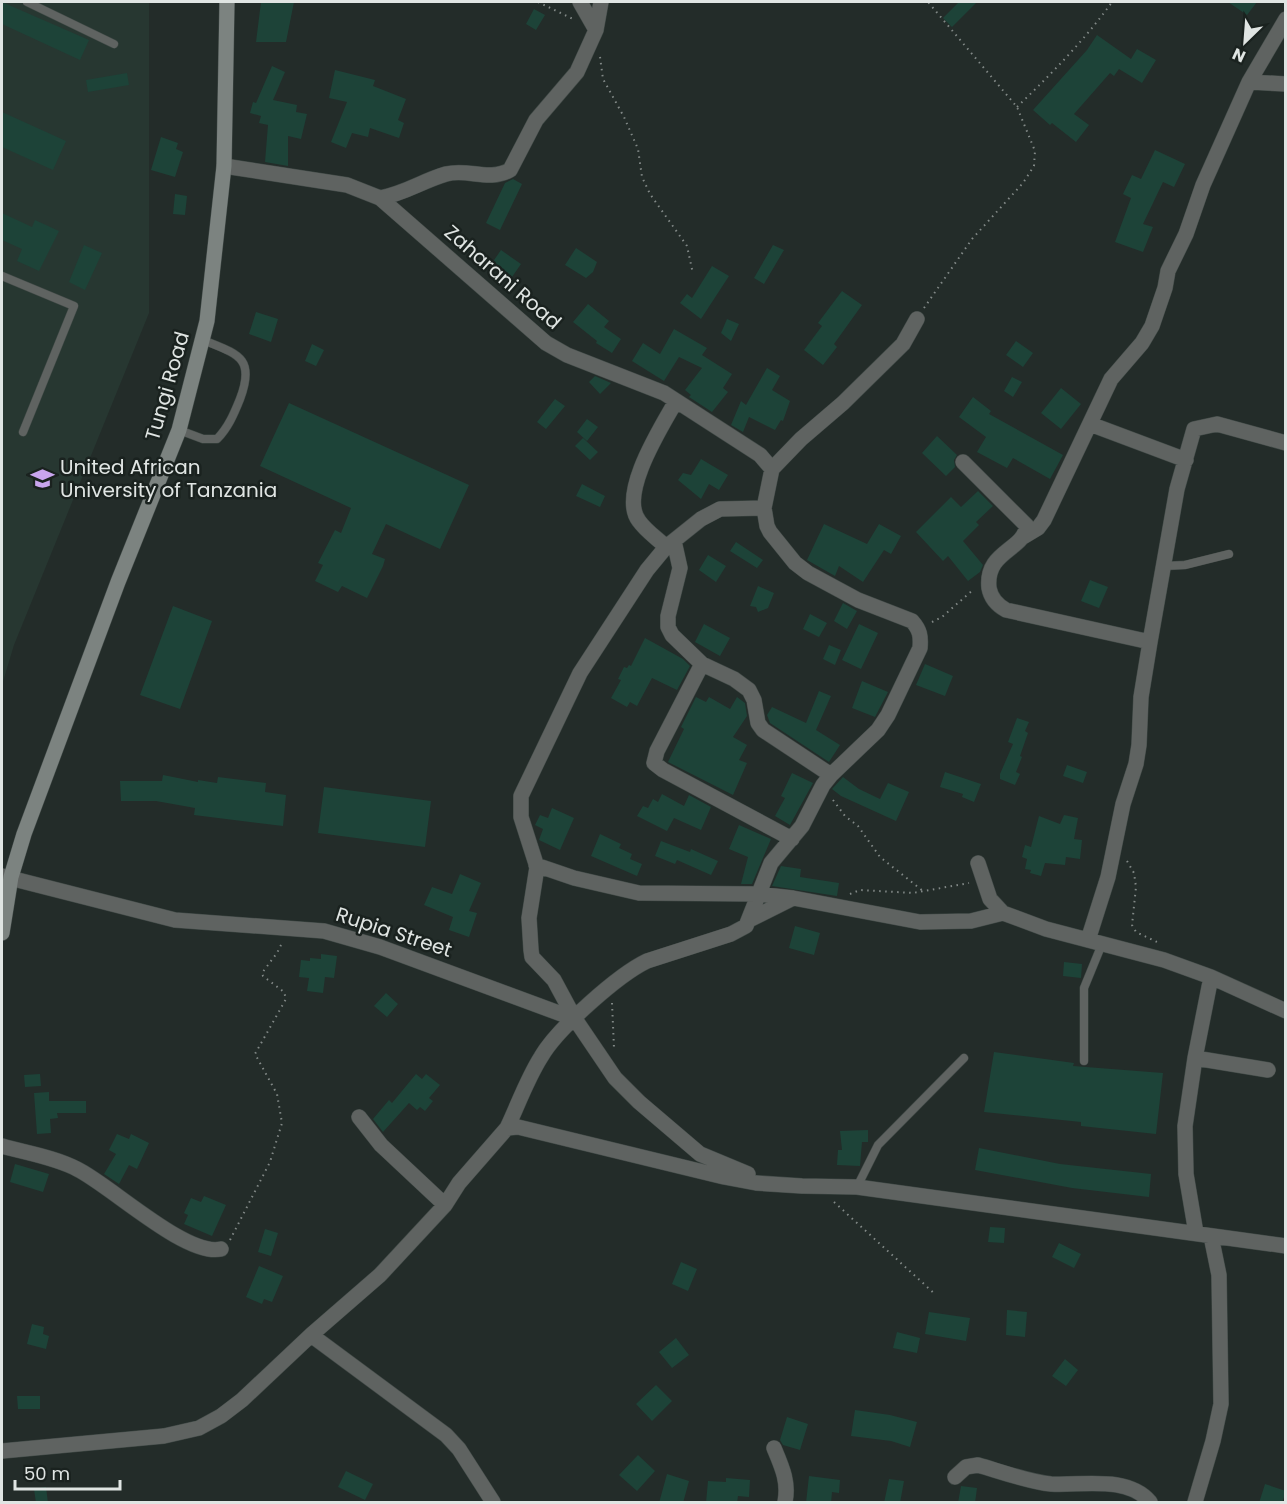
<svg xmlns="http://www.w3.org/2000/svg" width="1287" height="1504" font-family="Poppins,sans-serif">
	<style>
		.built { fill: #273731 }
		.building { fill: #1d4338 }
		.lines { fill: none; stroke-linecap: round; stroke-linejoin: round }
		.lane-casing { stroke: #414a47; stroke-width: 9 }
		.street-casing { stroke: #414a47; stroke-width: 16 }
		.secondary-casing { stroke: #414a47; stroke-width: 16 }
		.path { stroke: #828987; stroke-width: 2; stroke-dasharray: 1.5 4.5; stroke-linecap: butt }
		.lane { stroke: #5f6361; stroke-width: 8 }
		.street { stroke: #5f6361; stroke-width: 15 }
		.secondary { stroke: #7c8380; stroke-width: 15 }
		.labels { text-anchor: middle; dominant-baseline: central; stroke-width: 5; stroke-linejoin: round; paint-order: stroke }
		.street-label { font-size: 20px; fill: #e0e5e3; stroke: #1a221f }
		.poi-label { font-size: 20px; fill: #e0e5e3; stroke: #1a221f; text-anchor: start }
	</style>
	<rect width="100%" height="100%" fill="#232c29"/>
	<path class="built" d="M2 2H149V313L14 645 2 685Z"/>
	<path class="building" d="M2 2 89 40 80 60 2 24Z
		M261 2H294L286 42H256Z
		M959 2H977L952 27 943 18Z
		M1228 2H1257L1247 15Z
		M534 9 545 15 536 30 526 24Z
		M1097 35 1131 59 1137 49 1156 60 1142 83 1119 69 1114 76 1110 73 1074 114 1089 125 1076 142 1052 123 1050 125 1033 110 1087 50Z
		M272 66 285 72 273 100 297 105 296 112 307 114 301 139 288 136V166L265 162 268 125 259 123 261 116 250 113 253 102 256 103Z
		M335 70 375 80 373 86 406 99 398 120 404 123 399 138 370 128 368 137 352 133 346 148 331 142 347 102 329 98Z
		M127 73 129 85 88 92 86 80Z
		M2 112 66 141 53 170 2 147Z
		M161 137 178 143 176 149 183 152 175 177 151 170Z
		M1155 150 1185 164 1174 187 1163 182 1143 224 1153 227 1143 252 1115 242 1131 198 1123 194 1132 175 1141 179Z
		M513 179 522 184 500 230 486 223 505 183Z
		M175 194 187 196 185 215 173 214Z
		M2 213 32 227 35 220 59 231 39 271 17 261 22 249 2 240Z
		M84 245 102 253 85 290 69 282Z
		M773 245 784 250 764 284 754 278Z
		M576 248 597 262 593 272 586 278 565 265Z
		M501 250 521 264 512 277 492 263Z
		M712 266 729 276 701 319 680 303 687 294 692 298Z
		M842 291 862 305 834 344 837 347 823 365 804 350 822 326 818 323Z
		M588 304 609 321 604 327 621 339 612 353 596 343 597 341 573 322Z
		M256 312 278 319 271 342 249 334Z
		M727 319 739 324 731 341 721 333Z
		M674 329 707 348 702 355 732 374 723 388 728 392 712 412 689 397 691 395 685 390 702 368 679 357 664 381 632 361 643 343 660 354Z
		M1016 341 1033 353 1023 367 1006 355Z
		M312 344 324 350 316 366 305 361Z
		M767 368 780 376 772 390 790 401 783 421 781 420 775 430 749 417 743 432 731 425 741 401 746 405Z
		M595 376 611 383 600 394 589 382Z
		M1012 377 1022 382 1013 397 1004 391Z
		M1061 388 1081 404 1061 429 1041 413Z
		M973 397 991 411 989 414 1063 455 1050 479 1013 458 1007 468 977 452 986 437 959 417Z
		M555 399 565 406 546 429 537 422Z
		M289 403 469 485 440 549 386 524 372 554 385 559 383 566 367 598 342 586 338 592 315 581 323 565 318 563 335 530 341 533 351 508 260 466Z
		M587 419 598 427 587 441 577 432Z
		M937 436 957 455 954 460 955 467 946 476 922 453Z
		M583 438 598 452 590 460 575 446Z
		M701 459 728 475 719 490 709 484 701 499 678 480 683 473 691 475Z
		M582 484 605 496 600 507 576 496Z
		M978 491 993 506 976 522 979 525 963 541 983 565 980 572 968 581 948 556 943 561 916 532 951 497 961 507Z
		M824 524 867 544 879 524 901 536 891 554 884 550 863 582 839 566 835 576 807 560Z
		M736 542 763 560 757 568 730 551Z
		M708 555 726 566 716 582 699 570Z
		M1090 580 1108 587 1099 608 1081 601Z
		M758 586 774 593 768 608 758 612 756 607 750 606Z
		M843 603 857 611 847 629 834 621Z
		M173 606 212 621 180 709 140 695Z
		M810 614 827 623 819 637 803 629Z
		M704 624 730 638 720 656 695 642Z
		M859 624 878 633 861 669 842 660Z
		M645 638 683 659 690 666 677 690 652 678 637 706 630 702 627 707 611 698 621 680 618 679 624 667 627 668 629 665 631 666Z
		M829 645 841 650 835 665 823 659Z
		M925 664 953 676 945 696 916 685Z
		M862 681 888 692 875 717 852 708Z
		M819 691 831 696 816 730 840 745 829 762 770 723 767 715 772 707 806 723Z
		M696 697 706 702 709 697 730 709 737 697 745 703 747 716 733 737 747 745 739 760 747 763 733 795 668 762 684 729 681 727Z
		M1017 718 1029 722 1025 731 1028 733 1020 756 1022 757 1016 772 1020 774 1015 785 1000 779V774L1013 744 1008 742Z
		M1067 765 1087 772 1083 783 1063 776Z
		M945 772 981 784 974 802 962 797 963 794 940 787Z
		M792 773 813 783 790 825 775 816 785 798 781 796Z
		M163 775 198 782V780L217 783 218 777 266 783 265 792 286 795 283 826 194 815 195 808 156 801H121L120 781H162Z
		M843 777 859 789 880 799 888 783 909 792 896 821 841 796 832 789Z
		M324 787 431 801 425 847 318 833Z
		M662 794 684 806 689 795 711 807 701 830 674 818 667 831 637 816 643 806 648 808 653 799 658 802Z
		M552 808 574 818 560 850 539 840 543 829 535 825 540 815 548 818Z
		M1064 815 1078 818 1074 839 1082 840 1080 859 1066 857 1065 865 1045 863 1041 876 1030 873 1031 870 1025 869 1027 859 1022 857 1025 845 1031 847 1039 816 1060 824Z
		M739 825 771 839 752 884H741L748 857 729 849Z
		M600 834 621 844 619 848 632 854 630 859 642 864 637 876 591 856Z
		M661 841 690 852 691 849 718 861 711 875 677 860 675 864 655 856Z
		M781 866 801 869 800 877 839 883 837 896 772 886Z
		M460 874 481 883 469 911 477 913 469 937 449 930 453 917 424 905 432 887 452 894Z
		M795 926 820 933 814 955 789 948Z
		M321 954 337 956 334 978 325 977 323 993 307 991 309 978 299 977 301 960 310 961V958L321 959Z
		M1064 962 1082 964 1081 978 1063 976Z
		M386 993 398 1004 387 1017 374 1006Z
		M994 1052 1074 1063 1073 1066 1163 1073 1156 1134 1081 1126V1122L984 1112Z
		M40 1074 41 1086 25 1087 24 1075Z
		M416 1074 422 1079 426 1074 440 1085 429 1098 433 1101 425 1111 420 1107 417 1110 409 1103 383 1132 373 1119 389 1100 392 1103Z
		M49 1092V1101H86V1113H57L58 1118 50 1119 51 1133 37 1134 34 1093Z
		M868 1130V1142H862L860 1166 837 1165 838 1150H842L840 1131Z
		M117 1134 129 1139 131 1134 149 1143 137 1169 129 1165 119 1184 104 1174 116 1154 109 1150Z
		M979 1148 1060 1164 1151 1174 1149 1197 1072 1188 975 1170Z
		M15 1164 49 1174 43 1192 10 1182Z
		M204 1196 226 1205 212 1236 184 1224 188 1215 184 1213 191 1198 201 1202Z
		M990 1227 1005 1228 1004 1243 988 1242Z
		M265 1229 278 1233 271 1256 258 1252Z
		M1059 1243 1081 1254 1074 1268 1052 1257Z
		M681 1262 697 1269 688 1291 672 1284Z
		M259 1266 283 1276 272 1302 264 1299 262 1304 246 1297Z
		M1007 1310 1027 1312 1025 1337 1006 1335Z
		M929 1312 970 1318 966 1341 925 1334Z
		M32 1324 44 1327 43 1334 49 1336 46 1349 27 1344Z
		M897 1332 920 1338 917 1353 893 1348Z
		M676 1338 689 1355 672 1368 659 1352Z
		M1065 1359 1078 1370 1066 1386 1052 1376Z
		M656 1385 672 1401 652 1421 636 1404Z
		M17 1396H40V1409H18Z
		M855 1410 890 1415 917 1422 910 1447 891 1441 851 1436Z
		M787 1417 808 1424 800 1450 783 1445 780 1440Z
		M638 1455 655 1471 637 1491 619 1475Z
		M346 1471 373 1484 365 1500 338 1487Z
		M667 1474 689 1481 683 1503H659Z
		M809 1476 840 1480 839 1493 832 1492 831 1503H806Z
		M726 1478 750 1480 749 1497 738 1496 737 1503H706L708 1481 726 1482Z
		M889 1479 904 1481 900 1503H884Z
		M1265 1484 1286 1491 1282 1503H1259Z
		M961 1486 977 1488 975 1503H958Z
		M46 1487 48 1503H36L34 1489Z"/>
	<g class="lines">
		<defs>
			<path id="lane" d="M27 2 114 44
				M2 276 74 306 23 432
				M179 430 203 439H217C228 428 234 414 240 399 256 357 237 354 203 340
				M1164 566 1185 565 1229 554
				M1084 1061V988L1102 944
				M857 1187 878 1145 964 1058"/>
			<path id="street" d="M580 2 596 30
				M1249 82 1286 84
				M224 166 347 185 380 198 546 343 567 355 664 393 760 455 772 469 764 508 767 526 770 532 795 563 808 573 858 600 912 621C920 630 921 636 920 648L888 715 878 730 831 775 823 785 802 826 771 863 746 926 731 934 647 961C618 975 557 1029 541 1057 527 1079 518 1105 507 1128
				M380 198C406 193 422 181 446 174 468 168 488 182 510 170L536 120 577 72 596 30 601 2
				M1090 424 1186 460
				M963 462 1027 526C1023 551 985 551 989 588 991 599 997 605 1006 610L1150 642
				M772 469 801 439 843 403 903 344 917 319
				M1023 537 1038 528 1044 520 1111 379 1142 343 1152 326 1165 288 1168 271 1186 234 1203 185 1249 82 1286 19
				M674 541 680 568 668 616V627L672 635 702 664 734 679 749 690 754 700 758 723 763 730 831 775
				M666 547C658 539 646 531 639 521 618 494 662 426 676 401
				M702 664 657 751 654 763 663 770 792 839
				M978 863 990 899 1003 913 1046 929 1164 960 1211 977 1286 1011
				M536 865 574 878 639 893 757 894 793 898 920 922 971 921 1003 913
				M2 876 175 920 324 931 380 947 575 1019 615 1078 639 1102 700 1154 748 1174
				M749 920 793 898
				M1088 940 1108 877 1123 804 1136 764 1139 745 1141 697 1150 642 1177 489 1194 429 1217 424 1286 443
				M575 1019 554 980 532 957 531 950 529 918 537 867 521 817V796L580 673 647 570 666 547 701 519 720 509 764 508
				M1195 1058 1268 1070
				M359 1117 381 1145 445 1205
				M2 1146C26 1153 54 1157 77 1169 110 1185 186 1257 221 1249
				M1196 1233 1186 1174 1185 1126 1195 1058 1211 977
				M311 1335 446 1435 459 1449 493 1502
				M774 1448C782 1467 789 1482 785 1502
				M2 1451 164 1436 199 1428 221 1416 242 1400 311 1335 380 1275 445 1205 459 1183 507 1128 518 1127 724 1177 756 1183 802 1186 857 1187 1286 1246
				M955 1477 966 1467 978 1465C999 1471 1029 1482 1051 1484 1081 1486 1127 1475 1150 1502
				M1195 1502 1213 1441 1221 1404 1219 1275 1211 1236"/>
			<path id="secondary" d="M2 933 11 877 24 834 118 582 179 430 207 321 224 166 227 2"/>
		</defs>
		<use href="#lane" class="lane-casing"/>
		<use href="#street" class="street-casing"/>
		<use href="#secondary" class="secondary-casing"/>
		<path class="path" d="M538 2 573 19
			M600 57 603 79 624 117 638 149 642 177 650 194 687 246 693 274
			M1017 107C1051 74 1084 41 1112 2
			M924 308 972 239 1023 183 1034 166 1035 151 1017 107 928 2
			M932 622 942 617 974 589
			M833 800 845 816 858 826 880 857 923 891
			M1127 861 1134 873 1136 887 1132 925 1136 932 1157 942
			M850 894 860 890 913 893 969 883
			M612 1003 614 1048
			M834 1202 936 1295
			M230 1240 270 1162 282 1123 277 1094 255 1054 286 999 284 992 263 976 262 973 277 953 283 941"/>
		<use href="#lane" class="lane"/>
		<use href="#street" class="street"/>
		<use href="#secondary" class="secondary"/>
	</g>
	<defs>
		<symbol id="university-bare" viewBox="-9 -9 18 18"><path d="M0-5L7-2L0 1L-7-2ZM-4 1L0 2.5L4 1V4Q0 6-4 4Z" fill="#c9a5ee" stroke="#1a221f" stroke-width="2.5" paint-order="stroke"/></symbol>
	</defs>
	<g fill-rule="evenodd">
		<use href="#university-bare" x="26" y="462" width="33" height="33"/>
	</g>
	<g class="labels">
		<g class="street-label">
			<text transform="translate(503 277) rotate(41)">Zaharani Road</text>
			<text transform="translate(167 386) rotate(-74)">Tungi Road</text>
			<text transform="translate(394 932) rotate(18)">Rupia Street</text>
		</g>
		<g class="poi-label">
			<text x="60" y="467">United African<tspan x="60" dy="23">University of Tanzania</tspan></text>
		</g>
	</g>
	<rect width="1287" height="1504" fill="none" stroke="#e0e5e3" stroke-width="6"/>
	<g transform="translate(1245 42) rotate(205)" stroke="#1a221f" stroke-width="4.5" paint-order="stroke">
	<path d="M0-4.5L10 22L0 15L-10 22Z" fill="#e0e5e3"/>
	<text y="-9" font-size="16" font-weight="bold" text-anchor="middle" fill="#e0e5e3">N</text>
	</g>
	<path d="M15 1480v9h105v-9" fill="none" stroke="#e0e5e3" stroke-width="3"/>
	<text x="24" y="1480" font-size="18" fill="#e0e5e3" stroke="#1a221f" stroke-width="4.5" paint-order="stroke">50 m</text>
</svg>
